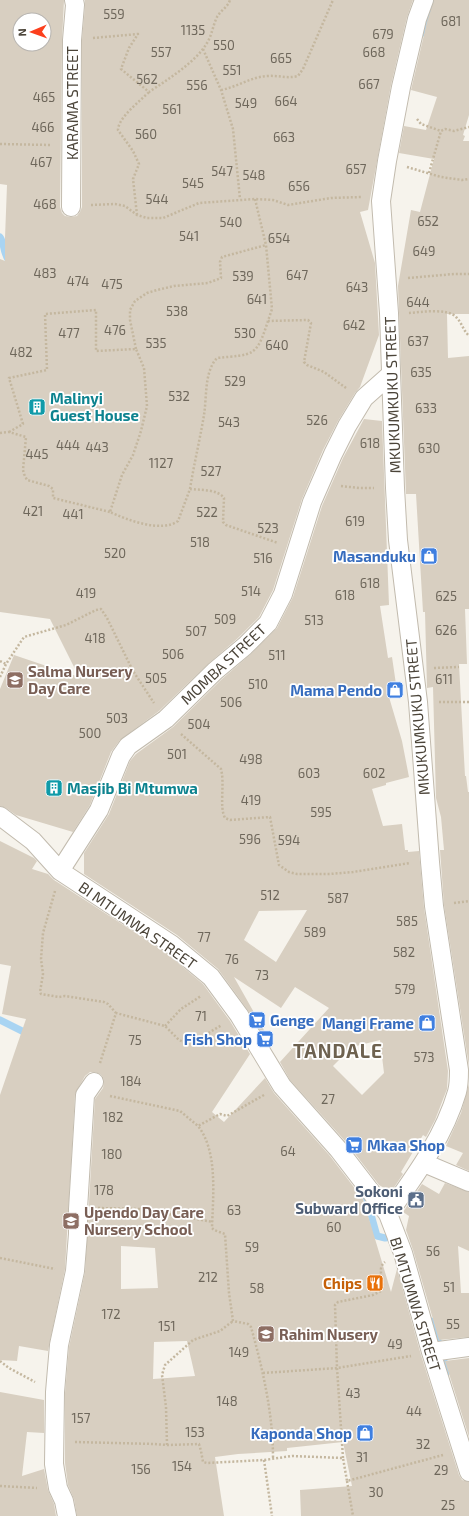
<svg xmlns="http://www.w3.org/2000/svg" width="469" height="1516" font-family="'Exo 2',sans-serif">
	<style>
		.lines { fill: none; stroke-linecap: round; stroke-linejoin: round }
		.stream { stroke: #a9d4f2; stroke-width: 7 }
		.building { fill: #d8cfc1; fill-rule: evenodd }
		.minor-casing { stroke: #c2bbae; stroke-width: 20 }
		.path { stroke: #c4b79f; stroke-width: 2.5; stroke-dasharray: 2 2; stroke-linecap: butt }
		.minor { stroke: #fff; stroke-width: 18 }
		.labels { text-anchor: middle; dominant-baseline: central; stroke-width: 3.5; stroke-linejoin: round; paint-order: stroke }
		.number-label { font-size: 13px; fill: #6e675b }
		.street-label { font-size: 15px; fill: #4b4439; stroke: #fff }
		.culture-label { font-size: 15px; font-weight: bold; fill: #0d838f; stroke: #fff; text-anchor: start }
		.shop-label { font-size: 15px; font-weight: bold; fill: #366cbe; stroke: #fff; text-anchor: end }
		.education-label { font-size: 15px; font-weight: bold; fill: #785e54; stroke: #fff; text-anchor: start }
		.service-label { font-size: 15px; font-weight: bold; fill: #4e5e75; stroke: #fff; text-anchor: end }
		.food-label { font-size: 15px; font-weight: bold; fill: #c56008; stroke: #fff; text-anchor: end }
		.district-label { font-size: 19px; font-weight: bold; letter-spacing: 1px; fill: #6e6250; stroke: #fff }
	</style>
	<rect width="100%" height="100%" fill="#f6f3ec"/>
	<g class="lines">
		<path class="stream" d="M421 34 433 0
			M0 237C5 244 2 251 9 261
			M0 1020 26 1033 27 1037
			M365 1193 377 1236 385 1238 396 1237
			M431 1321 443 1355 446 1373"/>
	</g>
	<path class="building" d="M0 0H64L62 40 60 207 62 213 65 216 71 217 77 216 80 212 82 207V40L85 6V0H413L407 17 391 85 368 210 360 212 375 263 379 335 360 387 355 393 338 421 323 450 302 499 273 590 259 617 238 638 208 664 159 711 120 740 111 752 90 805 73 832 16 815 6 808 0 806V689L14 655 79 677 50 619 0 612V259L5 261V238L7 185 0 184ZM20 20H44V44H20Z
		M434 0H469V115L463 135 465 136 463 141H469V314H447L448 358 469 356V609H465L467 664H459L465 776H466L468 792H469V1066L444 905 440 850H444L441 817 436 798 433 687 427 688 425 612H423L416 494H406L398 286 411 210 420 212 434 159 399 153 404 126 426 130 437 97 411 90 427 22Z
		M364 419 382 421 389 605 380 606 388 658 392 657 397 691H395L396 696 389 697 402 741 409 777 386 783V785L372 789 383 826 402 824 405 850H408V852L419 851 424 908 448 1071 447 1089 435 1120 426 1137 423 1135 401 1172 403 1174 391 1192 379 1185 346 1142 290 1080 280 1062 329 1008 295 987 281 1008 234 977 265 1032 263 1035 247 1009 218 969 177 935 84 874V853L109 814 130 761 136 754 173 727 222 679 252 653 277 628 293 597 322 506 343 458ZM307 910 276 962 244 940 259 911ZM380 1040 384 1073 362 1095 333 1066 352 1047Z
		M0 841 34 858 37 861 32 869 48 874 54 880 165 952 203 984 230 1021 250 1054 212 1112 224 1122 265 1078 274 1093 330 1156 363 1199 391 1292 397 1269 421 1355 459 1475 462 1480 469 1482V1516H301L300 1490 352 1486 343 1442 287 1448V1451L238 1454 215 1457 224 1516H77L74 1499 68 1485 65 1463V1393L69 1347 85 1272 95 1099 103 1088 104 1082 103 1077 100 1074 95 1072H90L85 1076 75 1094 65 1269 48 1351 19 1346 17 1361 0 1360V1095L26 1019 2 1014 11 966 0 964ZM121 1246 155 1248 158 1288 121 1289ZM187 1341 195 1376 153 1379 154 1342Z
		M469 1084V1171L456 1165 463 1153 446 1146 461 1113Z
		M445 1183 469 1192V1251L458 1246 461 1293H469V1337L439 1340 413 1250 406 1230 409 1216 403 1212 422 1184 439 1194Z
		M469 1358V1437L445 1361Z
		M0 1392 44 1400V1433L27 1432 22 1476 44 1469 48 1490 54 1504 56 1516H0Z"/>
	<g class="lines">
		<defs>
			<path id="minor" d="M71 207 72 40 75 5 74 0
				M0 816 33 841 60 871 171 944 211 977 239 1015 282 1086 338 1149 388 1214 403 1253 431 1352 469 1472
				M60 871 99 810 121 756 128 746 166 719 215 671 245 646 268 623 283 594 312 502 333 454 347 426 364 398 391 374
				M424 1163 469 1182
				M388 1214C415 1176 444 1137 457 1092 459 1085 459 1077 459 1070L434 906 430 862 418 702 398 540 395 488 389 313 381 201 387 161 401 87 417 19 424 0
				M431 1352 469 1347
				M67 1516 64 1501 58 1488 54 1464 55 1392 59 1345 75 1271 78 1234V1209L85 1095 94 1082"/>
		</defs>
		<use href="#minor" class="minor-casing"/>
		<path class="path" d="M93 38 138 34 129 48 121 69 149 92C167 80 196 62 207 43 212 35 213 25 217 17 221 10 228 7 230 0
			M203 49 221 90 233 129 240 199
			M221 90C237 87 251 77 267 76 278 75 287 79 298 76L303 69 333 0
			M417 119 421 124 441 131
			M0 144 51 145
			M407 167 441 177 462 180 469 179
			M429 173 441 131 445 129 454 131 469 127
			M255 199 266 245 272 309 268 321 308 320 311 323 304 362 307 365 324 372 346 388
			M91 205 115 204 125 206 137 215 147 218H163L199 203 255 199 273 200 288 205 331 198 361 197
			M137 215 133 179 139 164 133 151 118 130C118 118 140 101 149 92
			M408 278 454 274H469
			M409 313C421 312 448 308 456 317 462 323 463 330 469 336
			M136 349 130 320V310L135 301 147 293 157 290 174 286 208 283 221 278 220 262 222 257 266 245
			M9 432 23 424 9 378 47 370 45 314 96 310V351L136 349 144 368 147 406 141 431 133 455 122 475 110 512C127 520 162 533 178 521L190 489C199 490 218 489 224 498L223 522 226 525 278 543
			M0 433 9 432 26 437 23 470 24 474 27 480 49 486 53 489V498L110 512
			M341 486 359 488H374
			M190 489C194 464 200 439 204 415 207 397 204 372 217 358 254 354 256 358 268 321
			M0 661 6 664
			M434 668 459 667
			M0 677 6 664 24 637 66 625 96 610 101 609 107 618 133 671 154 703
			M439 702H469
			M181 734 221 769C225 784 219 807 225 818L230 820 270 817 279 865 289 872 297 874H330L353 872 410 863
			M55 891 43 933 41 959 43 974 40 992 41 994 59 997 65 996 104 1002 108 1004 116 1013
			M454 903 469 901
			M165 1026 181 1009 201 996
			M100 1063 116 1013 165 1026 179 1040 188 1044 198 1039 222 1025
			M264 1095 227 1116 220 1114 198 1126C218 1151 213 1196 212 1228L214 1230 225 1234 229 1293 233 1321 248 1324 251 1327C263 1370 273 1414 273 1458
			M110 1096 180 1111 198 1126
			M98 1208 141 1209 213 1222
			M0 1258 55 1269
			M0 1361 9 1368 35 1382
			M263 1373 337 1368 335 1305 338 1302 373 1295 381 1291C387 1281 375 1270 385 1262
			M75 1442 154 1444 167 1445 199 1444 201 1451 203 1462 207 1463 264 1460 292 1456 343 1458 347 1481 443 1455
			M167 1445 166 1407 162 1375 165 1365 193 1340 220 1331 233 1321
			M343 1458 337 1368 411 1356
			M264 1460 272 1516
			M347 1481 353 1516
			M0 1486 37 1488"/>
		<use href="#minor" class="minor"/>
	</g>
	<defs>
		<symbol id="building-square" viewBox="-11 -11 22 22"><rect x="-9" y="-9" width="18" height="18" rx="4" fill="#0f9aa8" stroke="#fff"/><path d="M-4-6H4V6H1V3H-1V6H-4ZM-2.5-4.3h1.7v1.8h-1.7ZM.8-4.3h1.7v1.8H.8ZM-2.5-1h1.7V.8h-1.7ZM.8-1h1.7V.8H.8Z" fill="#fff"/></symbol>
		<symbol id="shop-square" viewBox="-11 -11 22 22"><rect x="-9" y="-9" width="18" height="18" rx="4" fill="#3f7fe0" stroke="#fff"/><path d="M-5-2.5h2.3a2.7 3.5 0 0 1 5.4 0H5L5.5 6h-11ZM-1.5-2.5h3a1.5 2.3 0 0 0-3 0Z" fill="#fff"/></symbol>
		<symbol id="school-square" viewBox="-11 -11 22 22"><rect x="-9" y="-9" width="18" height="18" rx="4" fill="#8d6e63" stroke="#fff"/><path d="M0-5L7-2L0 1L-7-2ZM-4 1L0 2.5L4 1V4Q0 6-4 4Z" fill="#fff"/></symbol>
		<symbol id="supermarket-square" viewBox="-11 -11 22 22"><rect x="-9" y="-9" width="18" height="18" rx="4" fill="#3f7fe0" stroke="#fff"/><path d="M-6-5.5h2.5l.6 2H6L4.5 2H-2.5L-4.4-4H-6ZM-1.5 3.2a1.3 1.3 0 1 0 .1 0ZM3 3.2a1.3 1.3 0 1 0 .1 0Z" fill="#fff"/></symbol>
		<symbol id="civic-square" viewBox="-11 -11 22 22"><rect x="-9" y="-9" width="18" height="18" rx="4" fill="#5c6f8a" stroke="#fff"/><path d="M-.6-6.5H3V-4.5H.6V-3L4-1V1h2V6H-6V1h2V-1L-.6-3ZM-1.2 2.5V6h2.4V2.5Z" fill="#fff"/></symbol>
		<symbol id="restaurant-square" viewBox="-11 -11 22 22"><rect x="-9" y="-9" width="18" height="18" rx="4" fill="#e8710a" stroke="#fff"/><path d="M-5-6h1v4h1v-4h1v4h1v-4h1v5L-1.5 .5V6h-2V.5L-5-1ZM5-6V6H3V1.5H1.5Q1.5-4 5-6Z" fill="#fff"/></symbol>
	</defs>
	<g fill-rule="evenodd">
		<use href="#building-square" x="27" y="397" width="20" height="20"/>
		<use href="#shop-square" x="419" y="546" width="20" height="20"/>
		<use href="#school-square" x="5" y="670" width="20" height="20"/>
		<use href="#shop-square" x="385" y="680" width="20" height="20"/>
		<use href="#building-square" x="44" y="778" width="20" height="20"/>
		<use href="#supermarket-square" x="247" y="1010" width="20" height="20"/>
		<use href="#shop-square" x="417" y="1013" width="20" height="20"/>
		<use href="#supermarket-square" x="255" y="1029" width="20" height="20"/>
		<use href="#supermarket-square" x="344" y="1135" width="20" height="20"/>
		<use href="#civic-square" x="406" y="1190" width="20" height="20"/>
		<use href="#school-square" x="61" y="1211" width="20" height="20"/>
		<use href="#restaurant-square" x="365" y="1273" width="20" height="20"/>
		<use href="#school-square" x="256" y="1324" width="20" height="20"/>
		<use href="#shop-square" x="355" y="1423" width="20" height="20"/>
	</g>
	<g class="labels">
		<g class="number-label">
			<text x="114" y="14">559</text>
			<text x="451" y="21">681</text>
			<text x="193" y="30">1135</text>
			<text x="383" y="34">679</text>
			<text x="224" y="45">550</text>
			<text x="161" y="52">557</text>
			<text x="374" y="52">668</text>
			<text x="281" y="58">665</text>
			<text x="232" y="70">551</text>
			<text x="147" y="79">562</text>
			<text x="369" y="84">667</text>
			<text x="197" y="85">556</text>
			<text x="44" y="97">465</text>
			<text x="286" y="101">664</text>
			<text x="246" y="103">549</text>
			<text x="172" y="109">561</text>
			<text x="43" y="127">466</text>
			<text x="146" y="134">560</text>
			<text x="284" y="137">663</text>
			<text x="41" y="162">467</text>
			<text x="356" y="169">657</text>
			<text x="222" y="171">547</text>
			<text x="254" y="175">548</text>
			<text x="193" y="183">545</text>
			<text x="299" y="186">656</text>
			<text x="157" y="199">544</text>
			<text x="45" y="204">468</text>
			<text x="428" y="221">652</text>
			<text x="231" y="222">540</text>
			<text x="189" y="236">541</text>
			<text x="279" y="238">654</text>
			<text x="424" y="251">649</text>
			<text x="45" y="273">483</text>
			<text x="297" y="275">647</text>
			<text x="243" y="276">539</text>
			<text x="78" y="281">474</text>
			<text x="112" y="284">475</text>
			<text x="357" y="287">643</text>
			<text x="257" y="299">641</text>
			<text x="418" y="302">644</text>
			<text x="177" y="311">538</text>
			<text x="354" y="325">642</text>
			<text x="115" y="330">476</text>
			<text x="69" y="333">477</text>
			<text x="245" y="333">530</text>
			<text x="418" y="341">637</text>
			<text x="156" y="343">535</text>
			<text x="277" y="345">640</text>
			<text x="21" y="352">482</text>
			<text x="421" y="372">635</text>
			<text x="235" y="381">529</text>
			<text x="179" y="396">532</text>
			<text x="426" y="408">633</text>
			<text x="317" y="420">526</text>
			<text x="229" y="422">543</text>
			<text x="370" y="443">618</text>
			<text x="68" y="445">444</text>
			<text x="97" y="447">443</text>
			<text x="429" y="448">630</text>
			<text x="37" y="454">445</text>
			<text x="161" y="463">1127</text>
			<text x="211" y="471">527</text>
			<text x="33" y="511">421</text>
			<text x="207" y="512">522</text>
			<text x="73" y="514">441</text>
			<text x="355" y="521">619</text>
			<text x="268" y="528">523</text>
			<text x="200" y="542">518</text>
			<text x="115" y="553">520</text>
			<text x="263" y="558">516</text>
			<text x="370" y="583">618</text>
			<text x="251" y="591">514</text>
			<text x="86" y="593">419</text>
			<text x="345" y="595">618</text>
			<text x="446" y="596">625</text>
			<text x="225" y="619">509</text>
			<text x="314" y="620">513</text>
			<text x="446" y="630">626</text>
			<text x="196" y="631">507</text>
			<text x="95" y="638">418</text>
			<text x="173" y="654">506</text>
			<text x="277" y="655">511</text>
			<text x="156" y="678">505</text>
			<text x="444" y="679">611</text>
			<text x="258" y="684">510</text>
			<text x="231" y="702">506</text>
			<text x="117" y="718">503</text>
			<text x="199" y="724">504</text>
			<text x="90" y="733">500</text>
			<text x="177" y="754">501</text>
			<text x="251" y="759">498</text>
			<text x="309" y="773">603</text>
			<text x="374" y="773">602</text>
			<text x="251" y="800">419</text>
			<text x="321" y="812">595</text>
			<text x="250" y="839">596</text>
			<text x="289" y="840">594</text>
			<text x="270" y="895">512</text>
			<text x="338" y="898">587</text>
			<text x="407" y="921">585</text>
			<text x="315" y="932">589</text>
			<text x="204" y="937">77</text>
			<text x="404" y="952">582</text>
			<text x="232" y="959">76</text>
			<text x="262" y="975">73</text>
			<text x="405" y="989">579</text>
			<text x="201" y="1016">71</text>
			<text x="135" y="1040">75</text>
			<text x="424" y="1057">573</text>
			<text x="131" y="1081">184</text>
			<text x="328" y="1099">27</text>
			<text x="113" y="1117">182</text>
			<text x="288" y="1151">64</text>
			<text x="112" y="1154">180</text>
			<text x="104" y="1190">178</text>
			<text x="234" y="1210">63</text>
			<text x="334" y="1227">60</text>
			<text x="252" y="1247">59</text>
			<text x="433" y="1251">56</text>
			<text x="208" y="1277">212</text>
			<text x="449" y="1287">51</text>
			<text x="257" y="1288">58</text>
			<text x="111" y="1314">172</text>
			<text x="453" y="1324">55</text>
			<text x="167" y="1326">151</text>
			<text x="395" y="1344">49</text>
			<text x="239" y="1352">149</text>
			<text x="353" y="1393">43</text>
			<text x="227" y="1401">148</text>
			<text x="414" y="1411">44</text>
			<text x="81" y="1418">157</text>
			<text x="195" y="1432">153</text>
			<text x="423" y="1444">32</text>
			<text x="362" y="1457">31</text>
			<text x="182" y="1466">154</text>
			<text x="141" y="1469">156</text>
			<text x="441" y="1470">29</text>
			<text x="376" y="1492">30</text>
			<text x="448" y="1505">25</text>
		</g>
		<g class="street-label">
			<text transform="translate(72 103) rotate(-90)">KARAMA STREET</text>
			<text transform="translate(392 395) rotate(-92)">MKUKUMKUKU STREET</text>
			<text transform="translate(223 664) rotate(-43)">MOMBA STREET</text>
			<text transform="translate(417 717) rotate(-95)">MKUKUMKUKU STREET</text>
			<text transform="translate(138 925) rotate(35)">BI MTUMWA STREET</text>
			<text transform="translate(416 1304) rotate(73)">BI MTUMWA STREET</text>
		</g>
		<g class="culture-label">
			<text x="50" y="398">Malinyi<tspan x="50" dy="17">Guest House</tspan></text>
			<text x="67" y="788">Masjib Bi Mtumwa</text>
		</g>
		<g class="shop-label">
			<text x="416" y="556">Masanduku</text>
			<text x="382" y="690">Mama Pendo</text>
			<text x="270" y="1020" text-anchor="start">Genge</text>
			<text x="414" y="1023">Mangi Frame</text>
			<text x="252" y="1039">Fish Shop</text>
			<text x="367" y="1145" text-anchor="start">Mkaa Shop</text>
			<text x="352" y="1433">Kaponda Shop</text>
		</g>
		<g class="education-label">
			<text x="28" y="671">Salma Nursery<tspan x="28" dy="17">Day Care</tspan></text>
			<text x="84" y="1212">Upendo Day Care<tspan x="84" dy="17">Nursery School</tspan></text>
			<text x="279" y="1334">Rahim Nusery</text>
		</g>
		<g class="service-label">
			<text x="403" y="1191">Sokoni<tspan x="403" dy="17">Subward Office</tspan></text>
		</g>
		<g class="food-label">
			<text x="362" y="1283">Chips</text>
		</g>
		<g class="district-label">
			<text x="338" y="1050">TANDALE</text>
		</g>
	</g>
	<g transform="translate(32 32) rotate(268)"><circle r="19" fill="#ffffff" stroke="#b7b4b0"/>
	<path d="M0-3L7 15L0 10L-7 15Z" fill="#fc3f1d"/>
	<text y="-6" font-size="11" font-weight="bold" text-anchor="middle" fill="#4b4439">N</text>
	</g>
</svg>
